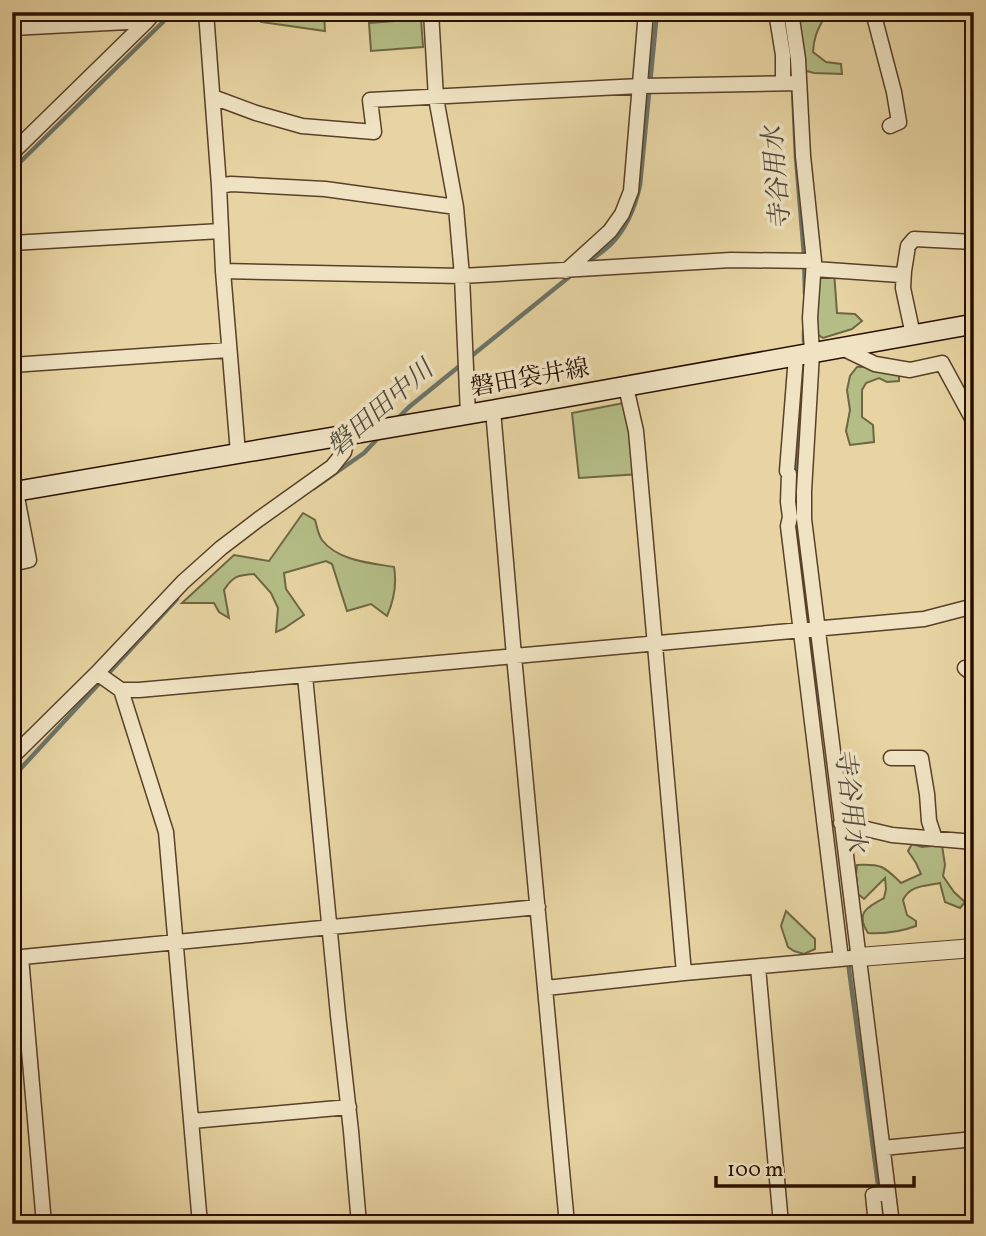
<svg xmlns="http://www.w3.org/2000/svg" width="986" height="1236" font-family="Vollkorn,'Noto Serif JP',serif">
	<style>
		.green { fill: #b4bd86; stroke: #6f6643; stroke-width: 2 }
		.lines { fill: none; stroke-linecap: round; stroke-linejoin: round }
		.stream { stroke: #6c7468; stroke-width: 4.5 }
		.minor-casing { stroke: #594028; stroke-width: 17 }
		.tertiary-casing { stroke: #594028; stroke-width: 20 }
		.secondary-casing { stroke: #2a0f00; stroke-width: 22 }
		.minor { stroke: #efe3c3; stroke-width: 14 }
		.tertiary { stroke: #efe3c3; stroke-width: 18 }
		.secondary { stroke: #efe3c3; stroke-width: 19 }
		.labels { text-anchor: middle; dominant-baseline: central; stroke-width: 7; stroke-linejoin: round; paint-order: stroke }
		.street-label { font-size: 24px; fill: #2a0f00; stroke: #efe3c3 }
		.water-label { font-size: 26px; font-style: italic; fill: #504a3d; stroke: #efe3c3 }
	</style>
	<rect width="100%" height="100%" fill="#e7d4a2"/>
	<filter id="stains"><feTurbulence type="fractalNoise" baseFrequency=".00286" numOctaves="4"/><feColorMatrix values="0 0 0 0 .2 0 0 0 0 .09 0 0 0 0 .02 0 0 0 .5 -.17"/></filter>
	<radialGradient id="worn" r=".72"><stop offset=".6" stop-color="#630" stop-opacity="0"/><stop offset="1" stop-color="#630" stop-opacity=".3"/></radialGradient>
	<path class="green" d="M261 12H324L325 31 261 22Z
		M794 12H827C819 28 814 34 813 52L826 62 841 64 842 74 814 73 799 69Z
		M421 19 423 47 371 51 369 23Z
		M834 271 837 313 855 314 862 321 852 329 823 338 817 334C813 315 814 295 821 277Z
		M885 366 899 375V381L887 382 879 378 866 383 862 390V417L873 425 874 442 850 445 846 431 850 410 847 390 850 376 857 367Z
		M629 402 640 474 579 478 572 413Z
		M303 513 315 520C317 526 318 535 322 540 338 561 371 563 394 567 397 584 394 600 387 616L371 604 347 611 332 564 326 561 284 573 286 589 304 615 283 629 276 632 278 608 271 593 254 574C238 575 233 576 224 590L229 618 219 612 214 603H182L234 555 269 561Z
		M912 844 922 847 942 845 945 865 943 876 954 892 965 902 960 908 945 902 940 883C925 886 910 885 903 900L907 915 916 921V926C900 932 885 934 868 933 855 913 867 907 884 898L886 889 885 878 864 899 858 894 856 874 857 865C882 864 884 866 901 883L921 874 916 863 908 851Z
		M786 911 815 939V949L804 954 794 951 788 947 781 926Z"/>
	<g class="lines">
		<path class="stream" d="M793 90 796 157 804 255 805 294
			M12 170 163 22 168 12
			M586 263C594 258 602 252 609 246 626 230 635 208 640 185L657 12
			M804 341V331
			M469 358 574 273
			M397 419 409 407 462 364
			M795 477 799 409
			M314 488 364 453 381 435
			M796 531 817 703
			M12 778 177 599
			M848 962 879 1192
			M881 1204 884 1224"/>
		<defs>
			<path id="minor" d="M206 12 219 186 223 271 238 453
				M431 12 436 98 456 207 462 276 468 415
				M776 12 783 55V83
				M791 12 798 59 803 156 814 261 810 318 812 353 804 491V519L892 1224
				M873 12 894 92 899 122 890 126
				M12 28 147 21 154 12
				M213 97 256 113 302 126 374 132 370 100 640 86 799 83
				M12 153 147 21
				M219 186 231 184 325 189 456 207
				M12 243 221 231
				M814 269 900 275 904 271 908 246 914 239 974 242
				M223 271 462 276 731 260 814 261
				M566 271 610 231 622 214 631 191 646 12
				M904 271 903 288 913 335
				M842 348 875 364 910 370 942 363 974 422
				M796 356 787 471 789 474 788 502 790 517 788 526 841 959
				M12 365 229 350
				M626 387 636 431 684 973
				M493 410 514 656 567 1224
				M12 564 29 560 16 492
				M965 668 974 675
				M97 673 121 690H139L924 619 974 606
				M305 676 338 1015 351 1131 359 1224
				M121 690 166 832 200 1224
				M12 757 97 673 183 582 221 548 259 519 332 467 344 452 348 435
				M891 758H921L927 794 929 821 935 839
				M841 823 892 835 974 842
				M21 957 44 1224
				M12 958 538 907
				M758 967 781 1224
				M546 988 684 973 851 958
				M192 1121 349 1107
				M883 1148 974 1139
				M876 1224 873 1195 888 1192"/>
			<path id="tertiary" d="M859 957 974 948"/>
			<path id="secondary" d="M12 492 493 410 974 324"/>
		</defs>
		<use href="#minor" class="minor-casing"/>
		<use href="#tertiary" class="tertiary-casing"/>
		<use href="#secondary" class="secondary-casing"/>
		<use href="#minor" class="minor"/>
		<use href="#tertiary" class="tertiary"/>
		<use href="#secondary" class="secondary"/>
	</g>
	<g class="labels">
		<g class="street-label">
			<text transform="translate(530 379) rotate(-10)">磐田袋井線</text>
		</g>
		<g class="water-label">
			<text transform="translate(778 178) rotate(-95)">寺谷用水</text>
			<text transform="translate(381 409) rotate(-41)">磐田田中川</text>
			<text transform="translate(849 800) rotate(83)">寺谷用水</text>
		</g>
	</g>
	<rect width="986" height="1236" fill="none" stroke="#e7d4a2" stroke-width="42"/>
	<rect x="14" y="14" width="958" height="1208" fill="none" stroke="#2a0f00" stroke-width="3.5"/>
	<rect x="21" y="21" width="944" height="1194" fill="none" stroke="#2a0f00" stroke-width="2"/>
	<path d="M716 1176v10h198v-10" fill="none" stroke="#2a0f00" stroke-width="3.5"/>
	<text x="727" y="1176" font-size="21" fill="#2a0f00" stroke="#efe3c3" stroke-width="5" paint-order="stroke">100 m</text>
	<rect width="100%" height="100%" filter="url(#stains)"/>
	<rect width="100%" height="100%" fill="url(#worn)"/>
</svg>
